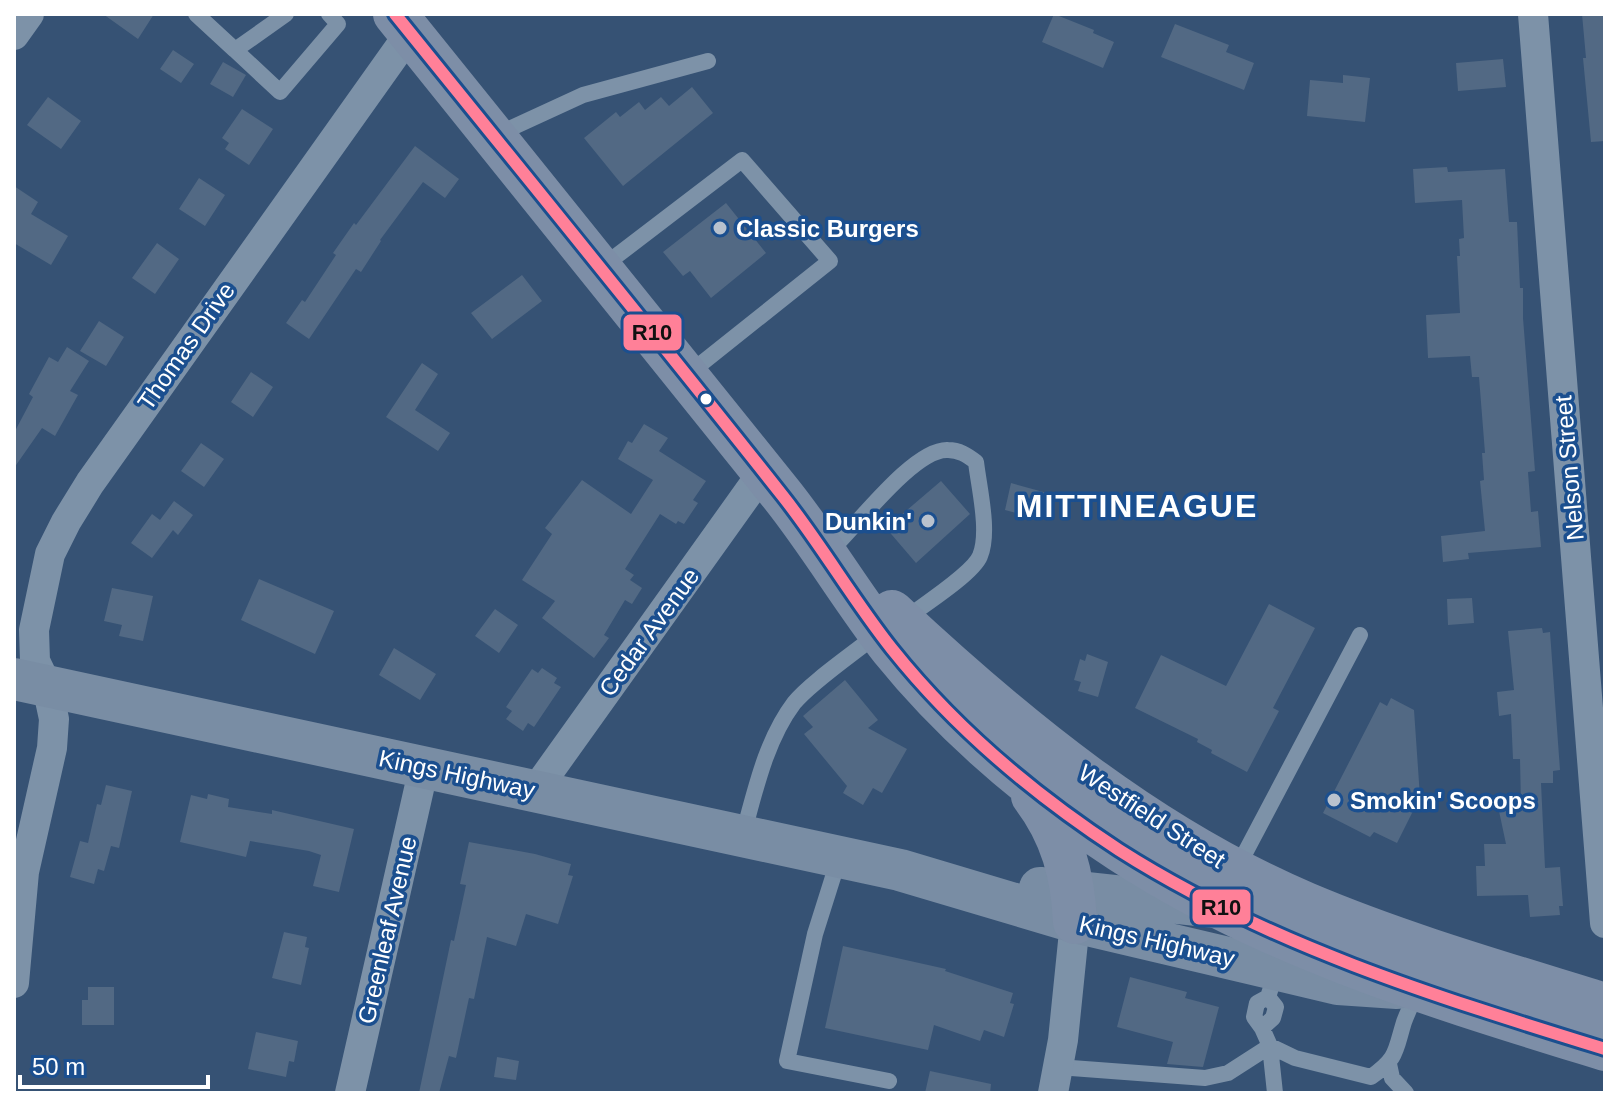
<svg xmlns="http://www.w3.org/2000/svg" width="1619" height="1107" font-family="Helvetica,sans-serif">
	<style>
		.building { fill: #526984 }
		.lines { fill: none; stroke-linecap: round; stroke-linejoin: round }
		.service { stroke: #7d92a8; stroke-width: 16 }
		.minor { stroke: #7d92a8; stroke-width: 30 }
		.secondary { stroke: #798da4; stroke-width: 42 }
		.primary { stroke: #7d8ea7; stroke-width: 44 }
		.bus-1-casing { stroke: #1b4f8f; stroke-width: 18 }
		.bus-1 { stroke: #ff8098; stroke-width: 12 }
		.poi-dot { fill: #b9c2ce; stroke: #1b4f8f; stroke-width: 3 }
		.bus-dot { fill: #fff; stroke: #1b4f8f; stroke-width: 3 }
		.labels { text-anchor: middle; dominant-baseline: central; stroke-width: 7; stroke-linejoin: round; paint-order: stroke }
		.poi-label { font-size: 24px; font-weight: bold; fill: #fff; stroke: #1b4f8f; text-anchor: start }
		.street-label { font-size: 24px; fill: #fff; stroke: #1b4f8f }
		.district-label { font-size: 32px; font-weight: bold; letter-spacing: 2px; fill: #fff; stroke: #1b4f8f }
		.line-badge { stroke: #1b4f8f; stroke-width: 3 }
		.pale-badge-label { font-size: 22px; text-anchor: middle; font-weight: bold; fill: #111 }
	</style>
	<rect width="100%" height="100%" fill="#365274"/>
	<path class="building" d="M103 14H154L138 39Z
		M1054 14 1094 30 1093 33 1114 42 1103 68 1042 42Z
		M1582 14H1605V141L1591 142 1583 58H1586Z
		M1175 24 1229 45 1226 52 1254 63 1244 90 1161 57Z
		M173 50 194 64 181 83 160 69Z
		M1503 59 1506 87 1458 91 1456 63Z
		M223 62 246 75 233 97 210 84Z
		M1343 75 1370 78 1365 122 1307 116 1310 80 1343 83Z
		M692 87 713 113 623 186 584 138 616 112 620 117 639 102 645 110 661 97 669 106Z
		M48 97 81 121 61 149 27 125Z
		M242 109 273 129 249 165 225 149 229 143 222 138Z
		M415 146 459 179 445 198 423 182 380 240 381 241 361 272 356 269 309 339 286 323 302 300 305 302 336 255 333 253 354 223 356 225Z
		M1447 167 1448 172 1505 169 1509 222H1517L1520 288H1523V318L1535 471 1528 472 1531 512 1538 511 1541 547 1468 553 1469 559 1443 562 1441 536 1485 531 1480 481 1484 480 1482 453H1485L1479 377H1472L1470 356 1428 358 1426 315 1460 313 1457 256H1460L1459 239 1464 238 1462 200 1415 203 1413 169Z
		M199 178 225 195 205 226 179 209Z
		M14 186 38 202 31 214 68 236 51 265 14 243Z
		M726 203 766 253 711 298 690 271 683 276 663 252Z
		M157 243 179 259 155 294 132 278Z
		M522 275 542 301 492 339 471 313Z
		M99 321 124 337 106 366 80 351Z
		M67 347 89 361 70 391 78 395 55 436 42 428 14 468V433L33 397 29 394 49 357 58 362Z
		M422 363 438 374 415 410 450 433 438 451 386 417Z
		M251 372 273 387 253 417 231 402Z
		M644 424 668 438 659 451 706 481 693 500 698 503 684 524 678 521 676 524 660 514 625 569 634 575 630 580 642 588 632 604 625 600 604 635 609 638 594 658 542 618 555 601 522 580 552 534 545 528 582 480 631 514 653 480 618 459 628 441 632 443Z
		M201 443 224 459 204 487 181 471Z
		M941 481 970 514 916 563 886 528Z
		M1011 483 1047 493 1041 515 1030 512 1028 516 1005 510Z
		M174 501 193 515 178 535 173 530 152 558 131 543 152 514 160 520Z
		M259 579 334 611 315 654 241 620Z
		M112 588 153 596 143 641 119 636 122 625 104 621Z
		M1472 598 1474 623 1448 625 1447 599Z
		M1269 604 1315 628 1273 708 1279 711 1247 772 1211 753 1212 750 1197 742 1198 739 1135 708 1161 655 1226 686Z
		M495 609 518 625 499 653 475 636Z
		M1542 628 1543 633 1550 632 1560 770 1553 771V783H1541L1545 868 1560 867 1563 906H1559L1560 915 1530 917 1528 895 1477 896 1476 866H1485L1484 844H1506L1499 811 1519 807 1521 804 1520 759H1513L1511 714 1499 716 1497 692 1514 690 1508 631Z
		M394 648 436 674 420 700 379 675Z
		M1087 654 1108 662 1098 697 1078 691 1081 682 1074 680 1080 659 1085 661Z
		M542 668 557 678 554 683 561 687 534 727 528 723 523 731 506 719 512 711 506 707 532 669 538 673Z
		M845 680 878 720 868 728 907 749 882 793 873 788 863 805 843 793 847 786 804 734 813 727 803 716Z
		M1391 698 1414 710 1420 797 1397 843 1374 832 1370 837 1323 813 1380 702 1387 706Z
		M106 785 132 791 119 848 111 846 104 871 98 869 94 884 70 877 80 841 88 843 97 804 101 805Z
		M208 794 229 799 228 807 272 814V810L354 829 339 892 313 886 321 855 309 851 250 841 246 857 180 842 191 795 207 799Z
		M469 842 535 854 571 864 568 875 573 876 558 924 526 914 516 946 487 937 474 999 469 998 456 1058 449 1056 439 1093H419L451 940 454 941 466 885 460 884Z
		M284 932 307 937 305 947 309 948 301 985 272 978Z
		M843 946 946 969 945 971 1013 993 1010 1003 1014 1004 1004 1037 984 1030 980 1041 934 1025 928 1050 825 1028Z
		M1130 977 1187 992 1185 998 1219 1007 1203 1067 1167 1064 1173 1042 1117 1027Z
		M88 987H114V1025H82V1000H88Z
		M256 1032 298 1041 294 1062 289 1061 286 1077 248 1069Z
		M497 1057 519 1061 516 1080 494 1077Z
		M930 1071 991 1084 990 1093H925Z"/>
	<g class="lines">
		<path class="service" d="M196 14 235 50
			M286 14 235 50 280 92 338 24 329 14
			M494 136 583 95 708 61
			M602 267 742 160 830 261 687 375
			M826 555C853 531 913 448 948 450 959 450 967 455 976 462 979 488 990 532 980 556 973 574 919 608 902 621
			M743 835C755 791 766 740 794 703 811 682 857 651 880 632
			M839 858 815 934 787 1061 889 1081
			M1236 870 1360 635
			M1277 969 1268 997 1257 1003 1254 1017 1262 1028 1270 1046 1295 1058 1371 1077C1398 1058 1395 1051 1404 1022 1408 1011 1413 1001 1418 991
			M1262 1028 1273 1018 1276 1007 1268 997
			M1389 1064 1392 1078 1406 1093
			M1058 1067 1205 1078 1228 1073 1270 1046 1275 1093"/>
		<path class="minor" d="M1533 14 1605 923
			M14 35 29 14
			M535 791 763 472
			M14 983 24 872 52 748 54 719 47 686 35 661 34 630 50 554 66 522 90 483 410 33
			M350 1093 424 767
			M1053 1093 1063 1040 1075 922"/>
		<path class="secondary" d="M14 679 900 870 1075 922 1338 984 1397 988
			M1040 888 1216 907"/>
		<path class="primary" d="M395 14C524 174 652 335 782 495 821 544 853 599 892 649 955 727 1036 795 1120 850 1268 947 1437 997 1605 1049
			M892 612C1015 727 1150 838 1306 904 1403 945 1505 974 1605 1005
			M1033 796C1062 834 1073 875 1075 922"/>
		<defs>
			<path id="bus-1" d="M395 14C524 174 654 333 782 495 821 544 853 600 892 649 955 728 1035 795 1119 850 1268 945 1437 997 1605 1049"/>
		</defs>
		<use href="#bus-1" class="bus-1-casing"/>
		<use href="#bus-1" class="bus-1"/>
	</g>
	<g class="poi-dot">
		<circle cx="720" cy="228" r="8"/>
		<circle cx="928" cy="521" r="8"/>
		<circle cx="1334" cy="800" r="8"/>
	</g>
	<circle class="bus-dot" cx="706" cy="399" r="7"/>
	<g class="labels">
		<g class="poi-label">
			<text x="736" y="228">Classic Burgers</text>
			<text x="912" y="521" text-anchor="end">Dunkin'</text>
			<text x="1350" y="800">Smokin' Scoops</text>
		</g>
		<g class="street-label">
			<text transform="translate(186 346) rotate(-55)">Thomas Drive</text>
			<text transform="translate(1569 468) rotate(-95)">Nelson Street</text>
			<text transform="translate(649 632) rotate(-54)">Cedar Avenue</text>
			<text transform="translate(457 774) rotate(12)">Kings Highway</text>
			<text transform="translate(1152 816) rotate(33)">Westfield Street</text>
			<text transform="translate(387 930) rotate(-77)">Greenleaf Avenue</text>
			<text transform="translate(1157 941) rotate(13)">Kings Highway</text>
		</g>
		<g class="district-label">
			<text x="1137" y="506">MITTINEAGUE</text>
		</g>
	</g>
	<g class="line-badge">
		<rect x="622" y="313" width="61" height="39" rx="8" fill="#ff8098"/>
		<rect x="1191" y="888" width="61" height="38" rx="8" fill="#ff8098"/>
	</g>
	<g class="pale-badge-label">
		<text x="652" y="340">R10</text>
		<text x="1221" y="915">R10</text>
	</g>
	<rect width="1619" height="1107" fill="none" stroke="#ffffff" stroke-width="32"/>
	<path d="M20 1075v12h188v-12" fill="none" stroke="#ffffff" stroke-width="4"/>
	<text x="32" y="1075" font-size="24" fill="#ffffff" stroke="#1b4f8f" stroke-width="6" paint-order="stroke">50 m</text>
</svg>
